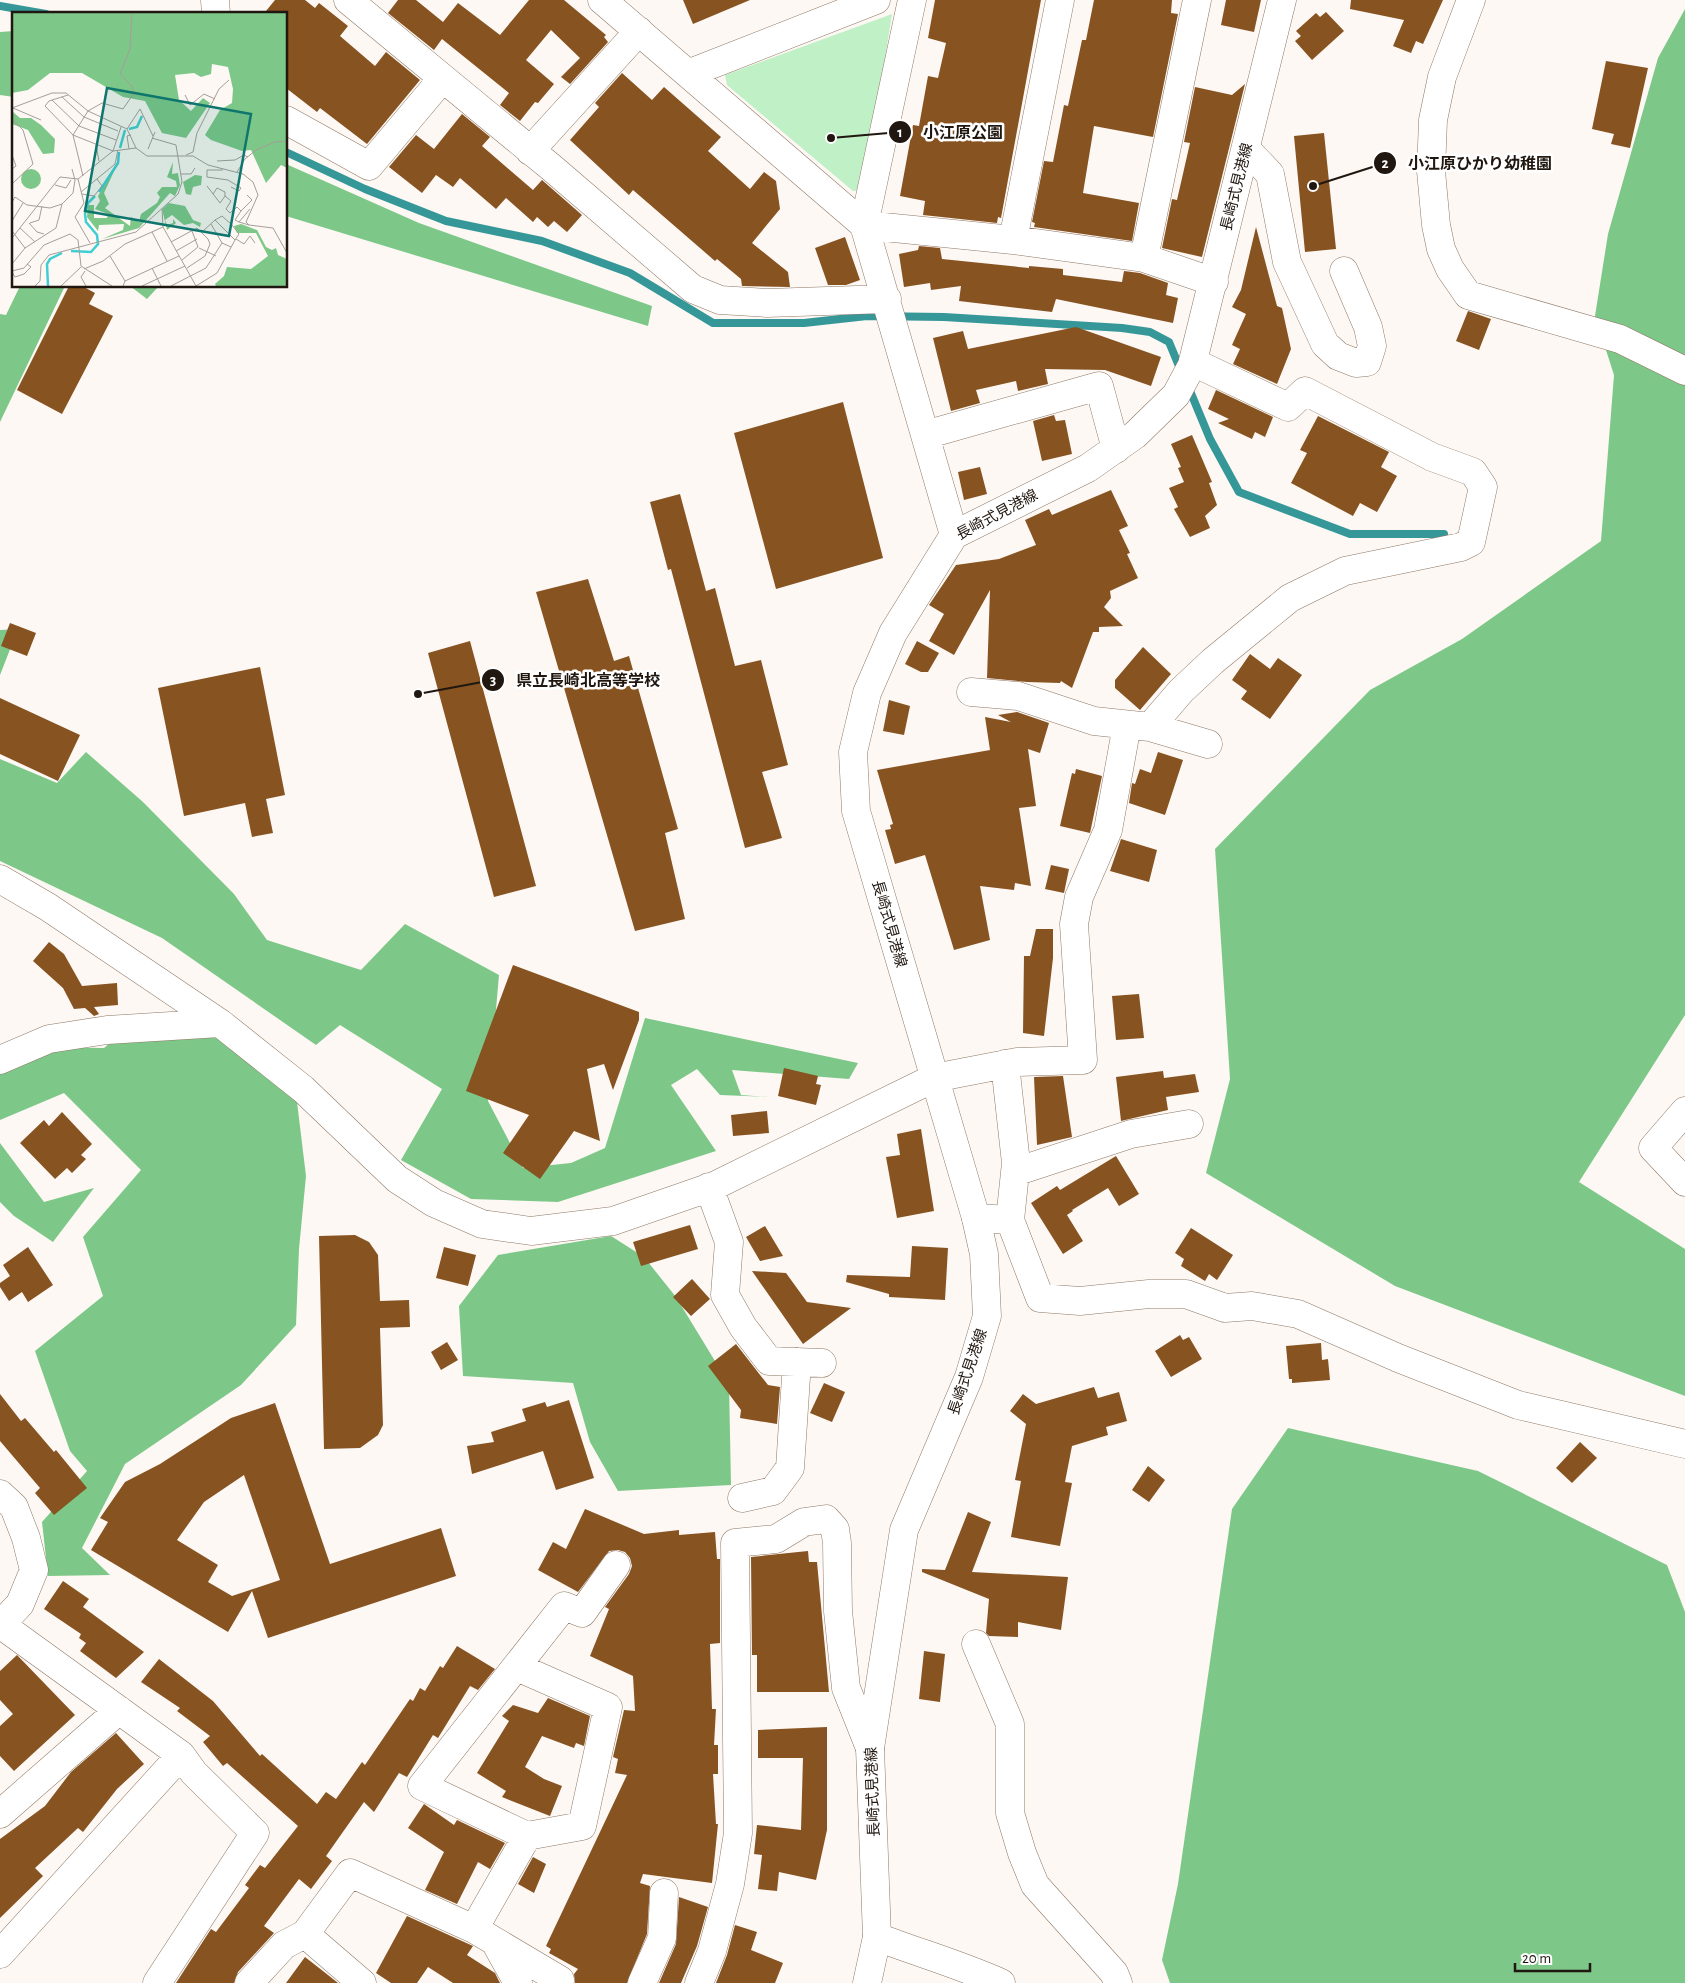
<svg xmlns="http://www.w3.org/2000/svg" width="1685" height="1983" font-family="'Alegreya Sans','Noto Sans JP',sans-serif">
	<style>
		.green { fill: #c0f0c6 }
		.forest { fill: #7dc888 }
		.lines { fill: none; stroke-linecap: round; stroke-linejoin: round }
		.stream { stroke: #369798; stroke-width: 8 }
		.building { fill: #875321; fill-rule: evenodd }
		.minor-casing { stroke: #8e7866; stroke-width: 29 }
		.major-casing { stroke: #8e7866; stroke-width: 29 }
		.minor { stroke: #fff; stroke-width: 28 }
		.major { stroke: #fff; stroke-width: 28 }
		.labels { text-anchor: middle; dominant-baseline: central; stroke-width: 5; stroke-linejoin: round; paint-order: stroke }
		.street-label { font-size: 15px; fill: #201710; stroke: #fff }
		.inset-river { fill: none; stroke: #3fced3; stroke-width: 2.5 }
		.inset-road { fill: none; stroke: #a59e99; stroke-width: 1 }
		.view { fill: #0f766e; fill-opacity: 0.15; stroke: #0f766e; stroke-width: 2.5 }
		.inset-edge { fill: none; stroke: #201710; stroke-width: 2.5 }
		.leader { fill: none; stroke: #201710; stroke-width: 2 }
		.callout-dot { fill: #201710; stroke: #fff; stroke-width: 2 }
		.mark-label { font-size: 15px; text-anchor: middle; font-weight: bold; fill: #fff }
		.callout-label { font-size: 16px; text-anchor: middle; font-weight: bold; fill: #201710; stroke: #fff; stroke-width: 5; stroke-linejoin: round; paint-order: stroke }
	</style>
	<rect width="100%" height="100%" fill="#fdf8f4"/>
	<path class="green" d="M892 14 864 190 853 191 727 85 725 75Z"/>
	<path class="forest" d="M1685 9V1015L1579 1182 1685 1249V1396L1395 1286 1206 1173 1230 1079 1215 849 1370 690 1462 639 1601 541 1614 375 1595 316 1608 234 1658 58Z
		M14 31V97L0 95V32Z
		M286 164 419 223 652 306 648 326 286 216Z
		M20 286H65L0 422V314L6 315Z
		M130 286H159L147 299Z
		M18 629 0 675V630Z
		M86 752 143 802 234 894 267 940 361 970 405 924 499 975 488 1101 523 1168 571 1163 605 1148 645 1018 858 1063 849 1079 732 1070 741 1095 769 1097 720 1095 697 1069 671 1085 716 1151 558 1202 471 1199 401 1160 442 1089 340 1025 316 1045 162 938 0 861V759L57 783Z
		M198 1023 297 1102 306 1176 299 1249 296 1325 241 1385 125 1464 82 1548 110 1575 48 1576 42 1522 87 1471 70 1451 35 1351 103 1296 83 1237 141 1170 64 1093 0 1120V1070L41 1047 104 1048 130 1026Z
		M0 1143 44 1202 94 1188 53 1242 14 1216 0 1202Z
		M611 1236 644 1257 676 1297 729 1384 731 1485 618 1491 590 1442 573 1383 463 1376 459 1306 498 1255Z
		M1288 1428 1478 1471 1667 1565 1685 1612V1983H1170L1162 1960 1178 1884 1232 1509Z"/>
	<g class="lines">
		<path class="stream" d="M0 6 46 14
			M286 152 365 189 446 221 542 241 630 273 713 323H804L867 316 944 317 1122 328 1150 332 1169 342 1181 371
			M1188 386 1210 439 1239 492 1350 534H1444"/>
	</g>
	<path class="building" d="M275 0H305L315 8 319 3 348 26 340 36 375 66 386 52 420 80 367 144 320 108 317 112 286 88V14H270L266 11Z
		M398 0H416L443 22 458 3 500 35 529 0H564L606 35 604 37 608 42 570 84 561 77 580 58 551 30 526 60 554 84 538 103 535 102 520 121 500 105 509 93 442 39 434 50 388 13Z
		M683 0H750L693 24Z
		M935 0H1041L1001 218 998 217 997 223 923 215 925 201 900 196 913 125 919 126 928 76 938 78 946 43 928 38Z
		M1094 0H1172L1171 13 1178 14 1153 137 1094 126 1083 193 1139 203 1132 241 1034 227 1035 223 1032 222 1044 161 1053 162 1064 105 1068 106 1082 40H1086Z
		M1226 0H1261L1254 32 1221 25Z
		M1351 0H1443L1423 44 1416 41 1411 53 1393 46 1404 20 1350 9Z
		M1326 12 1344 31 1312 60 1295 41 1301 36 1296 31 1316 13 1320 17Z
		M1606 61 1648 68 1630 148 1611 144 1614 134 1592 129Z
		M622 73 652 100 664 87 721 137 708 151 750 189 764 172 776 181 780 209 752 243 788 272 790 287 742 286 741 279 717 259 715 261 633 190 629 195 570 140 599 107 595 103Z
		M1245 84 1202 257 1162 248 1172 199 1177 200 1190 143 1184 142 1195 87 1232 95Z
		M462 114 490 137 482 146 533 190 542 180 582 215 567 232 554 221 548 227 537 217 533 222 506 198 496 209 460 178 453 187 436 175 422 193 389 167 416 135 434 149Z
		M1324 133 1336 249 1305 252 1294 136Z
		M1256 227 1277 306 1282 308 1291 349 1277 384 1233 364 1240 349 1232 345 1246 314 1232 307 1241 290Z
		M845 237 860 280 846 285H828L815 248Z
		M919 246 940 248 942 259 1029 268V266L1063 269V275L1122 282 1124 271 1140 273 1168 283 1166 295 1178 298 1173 323 1056 299 1052 312 959 301 961 286 931 290 930 283 904 287 899 254 918 250Z
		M69 286H82L95 293 89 304 113 316 62 414 17 390Z
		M1468 311 1491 319 1479 350 1456 341Z
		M1076 327 1161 357 1151 386 1105 370 1045 369 1048 384 1018 391 1016 381 976 390 980 403 951 411 933 338 963 331 968 349Z
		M1216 390 1273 417 1265 437 1255 432 1252 439 1218 423 1229 419 1208 409Z
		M843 402 883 558 776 589 734 433Z
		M1054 415 1056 421 1065 420 1072 454 1042 461 1033 421Z
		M1318 416 1389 452 1381 467 1397 476 1377 512 1360 503 1353 516 1291 483 1307 453 1300 450Z
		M1192 435 1212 482 1209 483 1217 505 1205 516 1210 528 1190 537 1174 509 1178 507 1169 488 1184 482 1178 468 1181 467 1171 444Z
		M980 467 987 494 964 500 958 472Z
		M1111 490 1128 526 1119 530 1130 553 1127 554 1138 578 1110 591 1111 598 1104 607 1123 626 1099 627V632H1093L1072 688 1061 681 1060 683 1027 682 987 678 990 590 954 655 929 641 944 614 929 605 956 565 999 559 1036 545 1025 520 1049 509 1052 515Z
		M680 494 706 591 715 588 735 666 761 660 788 765 762 772 782 838 745 848 671 569 668 570 650 502Z
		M588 579 614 661 629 656 678 829 665 833 685 919 635 931 536 592Z
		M10 623 36 633 27 656 1 646Z
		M470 641 536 886 494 897 428 653Z
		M917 641 939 653 928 672H921L905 664Z
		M1143 647 1171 674 1140 710 1115 688V680Z
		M1250 654 1270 669 1278 658 1302 675 1270 719 1241 699 1247 691 1232 680Z
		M260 667 285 795 266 799 273 833 252 837 245 803 184 816 158 688Z
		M0 698 80 735 58 781 0 754Z
		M889 700 910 706 904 735 883 731Z
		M1017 712 1049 723 1040 753 1028 749 1036 806 1019 808 1031 886 1015 883 1014 890 980 886 990 940 954 950 925 855 895 864 885 830 891 829 890 825 893 824 877 770 990 750 985 717 1011 722 998 715Z
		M1158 752 1183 760 1165 815 1129 803 1132 783 1135 784 1140 769 1151 773Z
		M1076 769 1102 776 1090 833 1060 826 1072 773 1075 774Z
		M1121 839 1157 850 1149 882 1110 871Z
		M1051 865 1069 869 1064 893 1045 889Z
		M1036 929H1053V958L1044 1036 1023 1033 1024 956H1030Z
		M49 942 64 954 82 986 117 983 118 1005 94 1007 99 1014 94 1016 85 1008 74 1009 63 988 33 961Z
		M513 965 639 1012V1020L613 1090 604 1064 587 1069 600 1141 574 1131 540 1179 503 1153 529 1115 466 1091Z
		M1139 994 1144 1038 1116 1040 1112 996Z
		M784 1068 818 1076 816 1084 821 1085 816 1105 778 1096Z
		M1163 1071 1164 1078 1195 1074 1199 1092 1166 1097 1168 1110 1121 1121 1116 1077Z
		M1063 1076 1072 1137 1037 1145 1034 1077Z
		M767 1111 769 1133 733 1136 731 1115Z
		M62 1112 92 1144 81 1155 86 1159 72 1173 67 1168 55 1179 20 1143 44 1120 49 1126Z
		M921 1129 934 1211 897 1218 886 1157 900 1155 897 1134Z
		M1116 1156 1139 1194 1119 1206 1108 1188 1072 1210 1073 1211 1067 1215 1083 1241 1063 1254 1031 1203 1057 1186 1060 1190Z
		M690 1225 698 1249 641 1266 633 1242Z
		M765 1226 783 1256 760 1261 746 1237Z
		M1191 1228 1233 1255 1217 1280 1209 1274 1205 1281 1181 1266 1184 1259 1175 1253Z
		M355 1235 369 1242 378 1255 380 1301 409 1300 410 1327 380 1328 383 1425 378 1435 360 1448 324 1449 319 1236Z
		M912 1246 948 1248 945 1300 889 1297V1294L846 1282 847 1275 910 1277Z
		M28 1247 53 1285 28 1302 22 1292 9 1301 0 1287V1283L10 1276 3 1265Z
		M444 1247 476 1255 468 1286 436 1278Z
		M752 1271 786 1273 807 1302 851 1308 803 1344Z
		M692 1279 710 1299 691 1316 673 1297Z
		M1180 1335 1183 1340 1189 1337 1202 1359 1171 1377 1155 1351Z
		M447 1342 458 1360 441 1370 431 1352Z
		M1321 1343 1322 1360 1328 1359 1330 1380 1292 1383V1379H1289L1286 1346Z
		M736 1344 768 1385 780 1387 777 1424 740 1418 741 1410 708 1366Z
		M824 1383 845 1392 832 1422 810 1413Z
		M1094 1387 1098 1398 1119 1392 1127 1421 1106 1427 1108 1435 1072 1446 1065 1482 1072 1483 1060 1546 1011 1537 1021 1481 1015 1480 1026 1424 1010 1411 1023 1394 1036 1404Z
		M0 1394 21 1421 25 1418 54 1452 56 1450 87 1488 54 1515 35 1493 40 1488 0 1441Z
		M569 1400 594 1478 556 1490 543 1451 472 1474 467 1446 494 1442 491 1432 526 1421 522 1409 545 1402 547 1407Z
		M275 1403 330 1564 441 1528 456 1576 268 1638 252 1591 228 1632 91 1550 108 1522 100 1518 125 1482 160 1464 231 1418ZM244 1475 280 1580 232 1596 208 1582 218 1565 177 1540 204 1502Z
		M1580 1442 1597 1458 1572 1483 1556 1468Z
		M1148 1466 1165 1480 1149 1502 1132 1490Z
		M585 1509 644 1534 679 1530V1535L715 1532 717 1559H720V1643L710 1644 712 1709H716L714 1745H718V1774H713L716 1824H718L712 1883 643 1874 640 1883 650 1886 647 1934 627 1983H575L574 1974 578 1969 549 1953 551 1949 546 1946 627 1775 615 1773 618 1759 613 1757 624 1710 635 1711 633 1676 590 1656 609 1609 605 1607 629 1574 632 1566 630 1558 625 1552 618 1550 609 1551 578 1592 538 1570 553 1542 566 1549Z
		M968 1512 991 1522 972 1572 1068 1577 1061 1630 1018 1622V1637L989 1636 986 1633 989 1599 922 1572V1569L945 1570Z
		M808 1551 809 1562H817L829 1692H757V1655H752L751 1557Z
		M63 1581 89 1599 83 1607 144 1652 116 1678 80 1651 86 1643 79 1638 81 1634 44 1609Z
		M457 1646 495 1669 478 1690 470 1686 438 1738 433 1735 407 1777 399 1773 374 1812 364 1802 326 1856 332 1861 311 1889 299 1879 264 1926 274 1933 238 1972 234 1983H176L211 1929 216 1932 249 1888 245 1885 260 1865 265 1868 298 1826 227 1763 223 1766 203 1742 210 1736 177 1711 180 1708 141 1682 159 1659 213 1701 260 1756 262 1754 317 1804 326 1792 336 1799 362 1762 365 1765 410 1699 413 1701 420 1688 425 1691 440 1666 443 1668Z
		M924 1651 945 1654 940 1702 919 1699Z
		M17 1655 75 1715 14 1771 0 1756V1726L13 1714 0 1700V1671Z
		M548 1698 590 1716 584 1746 576 1743 574 1748 542 1736 525 1767 544 1779 562 1786 550 1816 502 1797 506 1791 477 1773 509 1721 502 1716 513 1705 538 1713Z
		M827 1727V1830L816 1880 779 1872 777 1891 758 1889 762 1855 754 1854 757 1825 801 1830 803 1758H758V1730Z
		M116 1733 144 1764 117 1789 83 1832 78 1828 35 1868 43 1876 0 1918V1839L45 1806 71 1772Z
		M424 1804 454 1825 457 1820 505 1843 490 1869 478 1862 457 1904 425 1890 444 1852 408 1828Z
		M533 1857 546 1864 534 1893 518 1884Z
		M679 1897 708 1907 697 1946 681 1983H659L676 1944Z
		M407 1916 473 1946 467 1955 495 1973 500 1983H453L428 1967 417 1983H391L376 1973Z
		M735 1925 757 1932 751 1950 783 1963 775 1983H716L727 1955Z
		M305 1957 328 1975 338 1983H286Z"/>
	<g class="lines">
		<defs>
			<path id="minor" d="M215 0 216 14
				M348 0 552 168 693 289 720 300 767 303 887 299
				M602 0 864 225 1013 240 1144 258 1214 282
				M912 0 864 225 954 535
				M1471 0 1442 77 1433 120 1431 171 1436 225 1441 249 1450 269 1468 295 1620 339 1685 371
				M690 73 876 0
				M286 120 369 166 443 78
				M1246 149 1270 174 1287 262 1325 344 1338 356 1356 363 1367 362 1372 346 1368 327 1344 271
				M530 151 639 31
				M1013 240 1060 0
				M1144 258 1197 0
				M925 435 1099 386 1116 449
				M971 692 1018 696 1094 721 1150 727 1208 744
				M1150 727 1181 691 1213 661 1290 598 1345 571 1461 547 1471 542 1483 487 1473 472 1432 457 1305 391 1288 407 1193 362
				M0 879 48 907 220 1023 303 1089 397 1179 434 1203 482 1224 531 1231 613 1221 714 1186 934 1078 1017 1062 1083 1060 1074 924 1079 897 1108 830 1127 725
				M0 1060 49 1039 107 1030 220 1023
				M1005 1064 1016 1163 1010 1220
				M1685 1111 1653 1148 1685 1182
				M1015 1172 1131 1134 1189 1124
				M709 1187 729 1242 725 1295 743 1327 769 1361 822 1363
				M976 1218 1010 1220 1040 1298 1080 1301 1149 1294H1186L1225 1308 1252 1306 1298 1314 1398 1358 1518 1405 1685 1444
				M0 1494 14 1507 26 1538 34 1570 20 1604 0 1625
				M742 1498 773 1491 790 1468 797 1362
				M976 1644 1010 1724V1813L1022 1853 1035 1885 1114 1973 1118 1983
				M517 1667 608 1707 582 1826 527 1836
				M0 1814 119 1710
				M474 1929 560 1980
				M877 1937C919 1953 961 1965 1001 1983
				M495 1942 518 1983
				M0 1954 181 1755 0 1624
				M157 1983 255 1833 194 1773 181 1755
				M249 1983 284 1945 305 1934
				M362 1983 305 1934 350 1873 474 1929 527 1836 422 1786 564 1606 582 1613 616 1565
				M642 1983 662 1938 664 1893
				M699 1983 712 1951 730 1884 738 1833 735 1543 776 1539 804 1522 826 1519 835 1529 837 1543 838 1611 846 1688 870 1748"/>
			<path id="major" d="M867 1983 877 1937 870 1748 904 1530 969 1377 987 1316 984 1254 976 1218 856 811 853 752 867 693 893 633 954 535 1088 468 1135 435 1176 395 1192 365 1282 0"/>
		</defs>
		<use href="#minor" class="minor-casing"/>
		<use href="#major" class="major-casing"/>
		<use href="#minor" class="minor"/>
		<use href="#major" class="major"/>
	</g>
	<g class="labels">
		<g class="street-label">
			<text transform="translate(1237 187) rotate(-76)">長崎式見港線</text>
			<text transform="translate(997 515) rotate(-28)">長崎式見港線</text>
			<text transform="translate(889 924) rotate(74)">長崎式見港線</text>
			<text transform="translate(968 1372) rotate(-71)">長崎式見港線</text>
			<text transform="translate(873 1792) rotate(-92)">長崎式見港線</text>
		</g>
	</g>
	<g transform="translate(12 12)">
		<rect width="275" height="275" fill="#fdf8f4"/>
		<path d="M0 1H275V156L269 153 254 171 239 138 230 139 199 128 193 123 208 98 220 91 221 77 216 55 200 52 199 62 189 65 182 61 163 63 167 88 179 99 191 86 198 91 174 126 150 121 133 89 111 85 70 61H38L16 78 0 81ZM1 100 8 106H19L29 113 43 127 42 141 31 142 16 118 0 112ZM161 150 160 162 166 161 168 173 163 184 158 181 127 216 90 227 111 218 112 212 87 213 86 219 75 205 76 193H82V206H95L96 202 83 197 88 189 86 184 104 155 92 181 97 192 93 196 118 214 119 205 127 210 129 202 145 191 148 185 145 181 150 175H165L164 169 155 165ZM9 167a10 10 0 1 1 20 0a10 10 0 1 1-20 0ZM183 163 190 164 189 173 181 175 179 183 174 182 171 170ZM157 191 173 194 181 208 189 211 188 215 181 211 172 213 160 203 153 208 155 213 161 211V207L164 211 155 218 150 197ZM229 212 245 218 254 235 260 238 264 236 266 243 275 247V274H204L203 272 212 264 215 255 239 257 256 244 244 221H225L222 214Z" fill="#7dc888"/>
		<path class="inset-river" d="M117 117 125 115 130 104M108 136 113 118M87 180 106 151 107 140M59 239 79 240 86 232 85 223 74 210 73 202 76 191 83 184M36 274 35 252 38 247 50 241"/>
		<path class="inset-road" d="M56 83 37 89 33 94 61 123 101 139 124 136M173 83 178 93 192 82 203 87M50 85 72 105 106 119M40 88 67 114 104 128M0 96 40 81H54L76 99 115 117 124 136 135 144H181L196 153 231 162 241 170 246 183 234 210 237 213 261 216 275 241M1 96 29 108M0 107 11 118 21 152 0 172M115 117 128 97 141 124M84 133 87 149M117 137 115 124 119 123M136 137 143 120M0 143 4 154 0 157M174 143 181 140 185 121 207 77 217 68M205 149 223 148 232 143 236 145M211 158H195V165L216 168 229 176 227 179 219 175M225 160 233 147 244 138 263 130 275 129M169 162H179L183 156M71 164 61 123 76 99 90 91 111 97 122 81 120 74 108 62 118 37 120 1M43 173 54 176 59 168M195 174 208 191 213 184 219 189 214 197 218 201 225 195 229 199 223 208 227 210M69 180 103 152 106 138M70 182 82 184 90 174 85 167M201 182 205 176 213 180V184M0 190 3 185 15 193 38 196 50 192 61 181 63 168 60 157M150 197 151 215 184 274M229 199 240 188 235 183M203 208 210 204 220 213 227 222 223 228M0 209 11 191M17 211 25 220 32 222M18 211 27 208 30 194M199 212 210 231 219 235M237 213 227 210 238 197M8 216 23 230M0 219 13 236M140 220 155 249M0 226 48 165 66 167M224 227 232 232 238 224 243 231M159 230 185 216 196 227 198 232 193 244 175 256M78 231 63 205 72 191 66 167 101 139 109 115M187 236 204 244M164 239 185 227M98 244 113 269M170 248 186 235 180 219M0 252 13 236 44 216 50 192M140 256 149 274M72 257 91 249 113 232 151 215M0 259 12 256 32 233 58 222 66 228 69 254 100 274M73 259 69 265 74 274M0 260 3 265 12 262 19 255 15 252M23 274 28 269 29 253 37 243 124 220 166 182 170 170 164 133 140 126M49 274 69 255M111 274 113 269 167 244M130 274 173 254M159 274 194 256 210 231M184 274 205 261 223 228 203 208 191 219"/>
		<path class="view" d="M95 76 239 102 217 224 73 199Z"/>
		<rect width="275" height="275" class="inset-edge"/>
	</g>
	<path class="leader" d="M831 138L900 132M1313 186L1385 163M418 694L493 680"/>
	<g class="callout-dot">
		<circle cx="831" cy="138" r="5"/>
		<circle cx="1313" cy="186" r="5"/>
		<circle cx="418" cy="694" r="5"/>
		<circle cx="900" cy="132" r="12"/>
		<circle cx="1385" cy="163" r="12"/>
		<circle cx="493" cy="680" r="12"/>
	</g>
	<g class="mark-label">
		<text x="900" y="137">1</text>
		<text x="1385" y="168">2</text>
		<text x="493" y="685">3</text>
	</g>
	<g class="callout-label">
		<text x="963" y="138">小江原公園</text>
		<text x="1480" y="169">小江原ひかり幼稚園</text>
		<text x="588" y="686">県立長崎北高等学校</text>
	</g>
	<path d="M1515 1963v8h75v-8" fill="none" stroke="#201710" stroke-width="2.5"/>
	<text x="1522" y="1963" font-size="15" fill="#201710" stroke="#ffffff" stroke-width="4" paint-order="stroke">20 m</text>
</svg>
